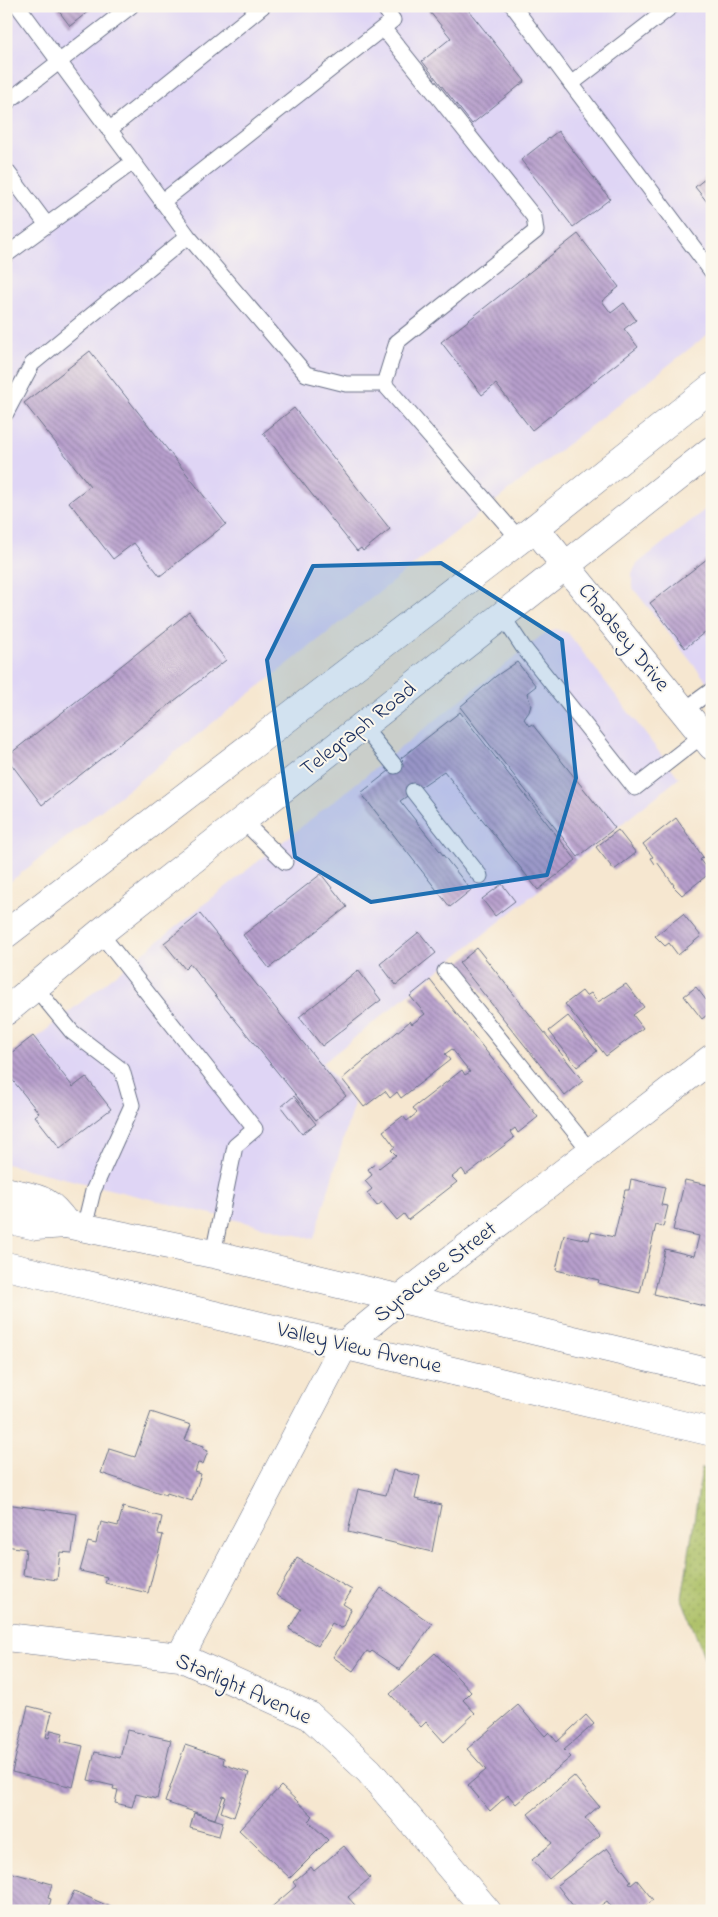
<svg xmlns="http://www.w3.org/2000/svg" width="718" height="1917" font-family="'Indie Flower',sans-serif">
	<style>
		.built { fill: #dfd5f5 }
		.grass { fill: url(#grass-dots); stroke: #627660 }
		.building { fill: url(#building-back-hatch) }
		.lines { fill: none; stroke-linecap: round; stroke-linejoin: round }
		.service-casing { stroke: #686f86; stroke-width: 17 }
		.minor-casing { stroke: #686f86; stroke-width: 29 }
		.secondary-casing { stroke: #686f86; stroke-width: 29 }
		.primary-casing { stroke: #686f86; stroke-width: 29 }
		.service { stroke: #fff; stroke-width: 15 }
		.minor { stroke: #fff; stroke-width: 28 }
		.secondary { stroke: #fff; stroke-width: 28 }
		.primary { stroke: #fff; stroke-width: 28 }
		.marked { fill: #1f6fb2; fill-opacity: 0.2; stroke: #1f6fb2; stroke-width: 4; stroke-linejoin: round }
		.labels { text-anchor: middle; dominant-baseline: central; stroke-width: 4; stroke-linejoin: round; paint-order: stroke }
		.street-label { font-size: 22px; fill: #1b2f5e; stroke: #fbf7ec }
	</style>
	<defs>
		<pattern id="grass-dots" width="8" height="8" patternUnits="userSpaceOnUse" patternTransform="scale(1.25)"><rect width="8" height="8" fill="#a9bd61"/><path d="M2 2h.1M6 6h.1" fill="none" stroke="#899a53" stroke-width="1.8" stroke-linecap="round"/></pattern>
		<pattern id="building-back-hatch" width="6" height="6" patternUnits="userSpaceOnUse" patternTransform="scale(1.25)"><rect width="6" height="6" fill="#b79fcc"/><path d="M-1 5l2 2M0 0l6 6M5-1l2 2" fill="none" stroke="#9482a9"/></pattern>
	</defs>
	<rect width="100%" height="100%" fill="#fbf7ec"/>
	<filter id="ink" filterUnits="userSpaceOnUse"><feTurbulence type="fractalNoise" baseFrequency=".02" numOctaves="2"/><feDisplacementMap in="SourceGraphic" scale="10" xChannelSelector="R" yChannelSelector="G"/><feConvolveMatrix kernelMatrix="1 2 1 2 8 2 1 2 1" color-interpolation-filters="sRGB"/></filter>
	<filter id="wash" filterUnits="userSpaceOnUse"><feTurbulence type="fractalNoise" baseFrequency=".0096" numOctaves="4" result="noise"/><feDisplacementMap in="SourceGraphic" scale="20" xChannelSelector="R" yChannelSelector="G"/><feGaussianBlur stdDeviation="1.12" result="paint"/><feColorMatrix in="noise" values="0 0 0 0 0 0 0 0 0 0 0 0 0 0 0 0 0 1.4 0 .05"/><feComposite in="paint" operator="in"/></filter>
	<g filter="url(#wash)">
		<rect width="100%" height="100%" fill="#f6e7d0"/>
		<path class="built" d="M6 6H712V331L6 885Z
			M712 504V688L632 587V573L637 564Z
			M555 629 568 633 679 778 323 1063 354 1103 314 1239 6 1164V1062L541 636Z"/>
		<path class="grass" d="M702 1468 712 1470V1677L682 1599Z"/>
		<g id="blocks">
			<path class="building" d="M55 6H95L70 26Z
				M425 6H465L525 81 472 124 422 61 451 38Z
				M558 131 610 199 573 227 521 160Z
				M712 173V208L695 187Z
				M578 234 619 287 602 301 611 313 624 303 636 320 624 329 638 347 532 430 496 384 482 395 441 342Z
				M90 351 226 524 160 576 134 543 113 559 69 502 90 486 24 403Z
				M294 408 390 529 363 551 361 548 357 551 263 433Z
				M712 555V640L705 632 685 648 650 603Z
				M189 612 226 660 42 805 6 757Z
				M517 662 536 686 527 693 531 705 529 712 524 719 529 726 532 724 615 828 578 857 460 707 496 676Z
				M460 712 576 860 538 890 444 771 400 801 471 890 450 907 361 793 403 760 401 758Z
				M676 818 703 857 700 860 710 873 682 895 673 886 674 885 657 862 655 864 651 858 653 857 643 844Z
				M618 830 636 853 614 870 596 847Z
				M321 874 347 907 269 968 243 935Z
				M502 884 515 901 495 916 482 899Z
				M200 914 346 1096 316 1120 190 964 185 969 164 943Z
				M683 914 701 936 678 955 669 943 665 946 655 936Z
				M419 932 436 953 396 985 380 964Z
				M477 948 583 1081 565 1096 459 963Z
				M358 970 381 1000 322 1046 299 1017Z
				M430 980 538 1117 518 1133 515 1128 510 1132 514 1138 466 1175 462 1169 452 1177 457 1182 408 1220 404 1214 397 1220 382 1202 377 1206 367 1193 372 1189 365 1181 372 1175 368 1169 375 1164 379 1168 396 1155 391 1150 395 1147 383 1131 403 1116 407 1121 417 1113 413 1108 462 1070 465 1075 470 1072 452 1049 445 1054 450 1060 401 1098 397 1092 390 1098 385 1091 364 1107 342 1079 410 1021 412 1024 425 1014 410 996Z
				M626 984 644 1007 633 1015 643 1028 606 1056 565 1004 582 991 586 996 591 993 598 1002Z
				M696 987 706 1000 712 995V1011L702 1019 684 996Z
				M568 1016 597 1051 577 1067 549 1031Z
				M33 1036 73 1087 86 1077 111 1109 60 1148 35 1116 39 1113 6 1072V1057Z
				M294 1096 316 1124 302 1134 281 1107Z
				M631 1179 665 1187 661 1205 668 1206 663 1227 656 1225 640 1293 598 1283 599 1280 556 1270 564 1235 589 1240 591 1232 614 1237 625 1190H629Z
				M685 1180 712 1186V1308L654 1294 665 1249 694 1256 699 1236 673 1230Z
				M151 1412 191 1425 185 1440 204 1446 203 1449 208 1451 203 1464 198 1463 195 1472 201 1474 192 1501 167 1493 166 1495 101 1473 109 1449 135 1457Z
				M393 1470 420 1476 415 1499 441 1505 432 1552 348 1532 358 1489 386 1495Z
				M6 1504 77 1514 72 1553 60 1552 57 1580 23 1575 26 1549 6 1546Z
				M123 1507 162 1517 158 1534 163 1535 148 1593 105 1583 107 1577 80 1571 88 1542 96 1544 101 1522 118 1526Z
				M297 1558 352 1590 343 1604 351 1609 344 1627 341 1628 332 1623 318 1646 289 1629 301 1609 276 1595Z
				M381 1588 432 1624 400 1670 372 1651 370 1653 367 1651 353 1671 333 1657Z
				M435 1653 471 1692 463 1700 475 1713 444 1742 426 1722 421 1727 390 1694Z
				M518 1705 545 1736 549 1732 557 1742 586 1715 594 1724 564 1750 571 1757 516 1804 508 1795 490 1811 468 1785 486 1770 467 1749Z
				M28 1706 52 1712 46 1737 49 1738 51 1730 63 1733 61 1741 83 1746 73 1787 12 1772Z
				M6 1708 13 1710 7 1734H6Z
				M127 1730 171 1740 157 1799 136 1794 132 1807 115 1803 118 1790 113 1789 114 1786 88 1780 95 1752 120 1758Z
				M185 1745 224 1758 223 1764 249 1773 234 1817 221 1812 226 1797 223 1796 215 1819 165 1802Z
				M574 1776 599 1806 585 1818 600 1835 549 1879 532 1860 552 1843 528 1814Z
				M281 1786 313 1816 308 1821 328 1840 290 1878 239 1830Z
				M194 1813 223 1822 219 1836 190 1828Z
				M344 1846 370 1878 348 1897 360 1911H267L296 1886 293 1882 311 1867 314 1871Z
				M607 1848 631 1881 629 1882 631 1885 637 1880 653 1900 639 1911H615L607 1901 593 1911H577L557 1885Z
				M6 1871 52 1884 48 1898 51 1899 48 1911H6Z
				M74 1891 120 1911H65Z"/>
		</g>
	</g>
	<g filter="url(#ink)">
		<use href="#blocks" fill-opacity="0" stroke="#686f86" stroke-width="1"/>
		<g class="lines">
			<defs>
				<path id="service" d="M18 6 188 236 306 374 346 384H384L520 540
					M513 6 712 272
					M383 28 534 217 536 231 397 342 384 384
					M571 84 672 6
					M6 103 131 6
					M109 130 263 6
					M6 170 47 225
					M162 202 393 20 383 6
					M6 255 133 162
					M6 413 32 364 188 236
					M503 617 523 647 635 788 703 735
					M683 711 712 690
					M363 727 395 766
					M413 791 480 876
					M243 821 285 862
					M100 933 255 1129 235 1146 213 1254
					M445 971 590 1151
					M35 987 72 1032 122 1070 132 1105 93 1191 84 1228"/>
				<path id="minor" d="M535 528 712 746
					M6 1637 180 1657 310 1716 369 1771 487 1911
					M180 1657 344 1345 400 1299 712 1058"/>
				<path id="secondary" d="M6 1219 36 1226 66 1224 213 1254 712 1373
					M6 1266 712 1432"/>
				<path id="primary" d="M6 934 535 528 712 387
					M6 1011 100 933 712 450
					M6 1191C37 1199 47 1196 66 1224"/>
			</defs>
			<use href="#service" class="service-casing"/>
			<use href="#minor" class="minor-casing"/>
			<use href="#secondary" class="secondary-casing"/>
			<use href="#primary" class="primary-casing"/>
			<use href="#service" class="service"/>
			<use href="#minor" class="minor"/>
			<use href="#secondary" class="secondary"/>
			<use href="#primary" class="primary"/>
		</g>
	</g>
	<path class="marked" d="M441 563 562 640 576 778 547 875 371 902 295 857 267 660 313 566Z"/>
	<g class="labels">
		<g class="street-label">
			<text transform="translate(623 638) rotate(51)">Chadsey Drive</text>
			<text transform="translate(359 730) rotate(-38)">Telegraph Road</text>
			<text transform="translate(436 1273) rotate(-38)">Syracuse Street</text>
			<text transform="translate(359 1349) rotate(13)">Valley View Avenue</text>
			<text transform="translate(243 1690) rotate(24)">Starlight Avenue</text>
		</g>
	</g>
	<rect width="718" height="1917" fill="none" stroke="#fbf7ec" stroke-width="25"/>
</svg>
